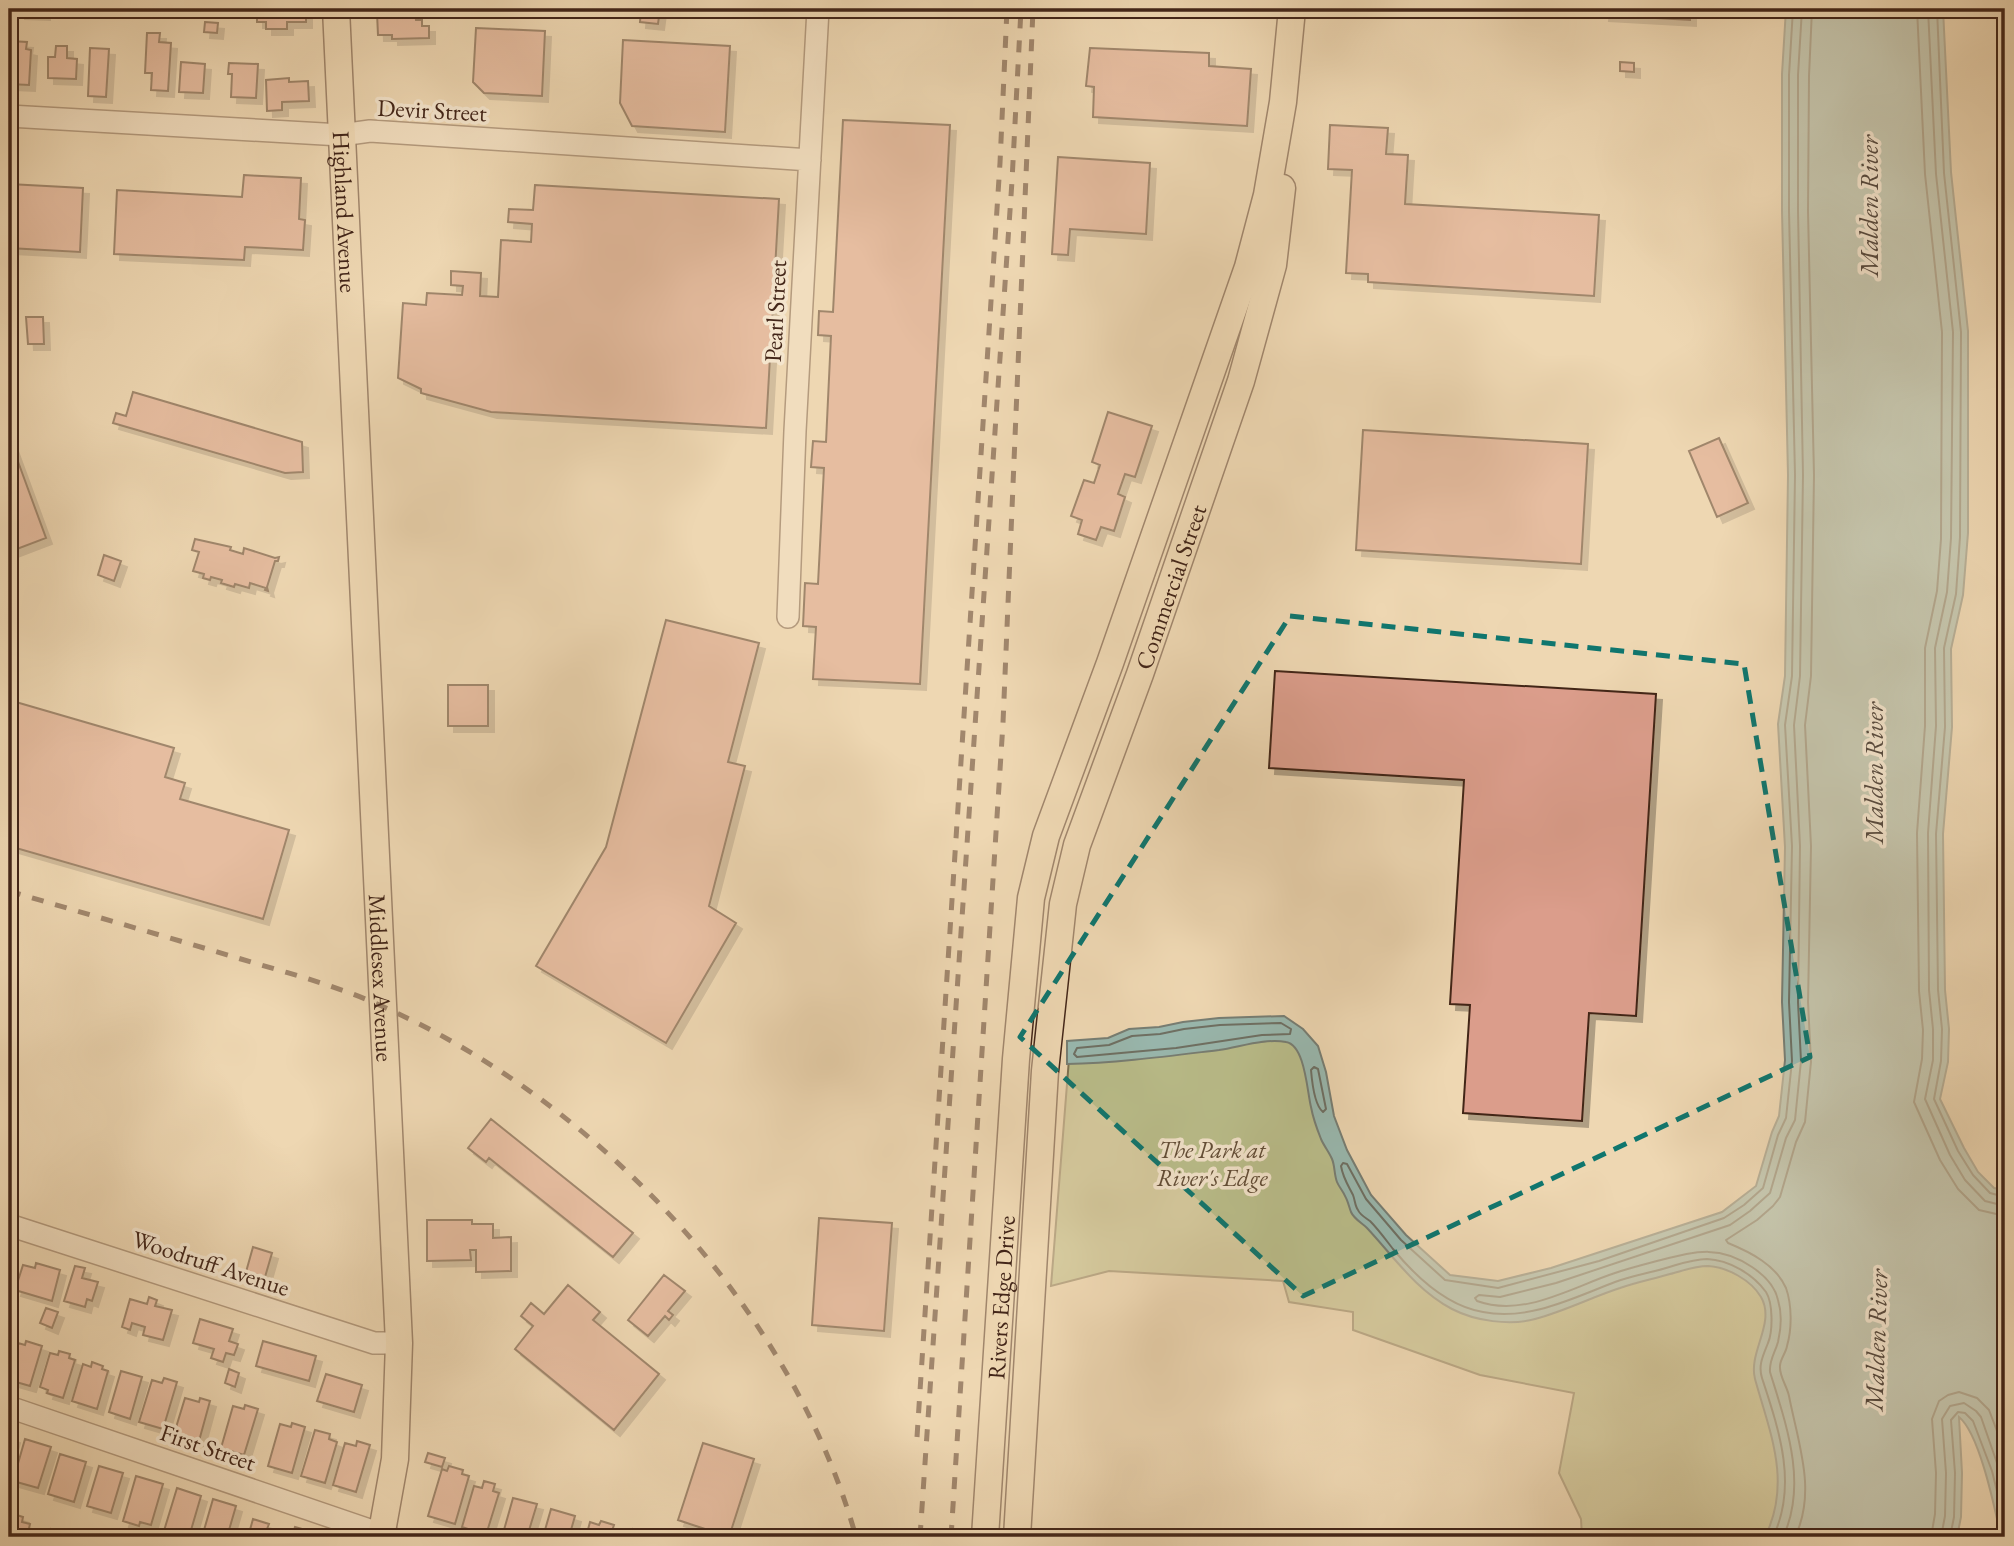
<svg xmlns="http://www.w3.org/2000/svg" width="2014" height="1546" font-family="'EB Garamond',serif">
	<style>
		.green { fill: #babe8b; stroke: #7e7252; stroke-width: 2 }
		.water { fill: #99b9b0; stroke: #777e74; stroke-width: 2 }
		.lines { fill: none; stroke-linecap: round; stroke-linejoin: round }
		.shore { stroke: #6e7064; stroke-width: 2 }
		.building { fill: #db9d8b; stroke: #432619; stroke-width: 2; filter: url(#shadow) }
		.minor-casing { stroke: #6e523f; stroke-width: 24 }
		.major-casing { stroke: #432619; stroke-width: 29 }
		.minor { stroke: #f4e5cd; stroke-width: 21 }
		.major { stroke: #eed7b2; stroke-width: 26 }
		.rail { stroke: #432619; stroke-width: 5; stroke-dasharray: 12 12; stroke-linecap: butt }
		.marked { fill: none; stroke: #0f766e; stroke-width: 5; stroke-dasharray: 14 9; stroke-linejoin: round }
		.labels { text-anchor: middle; dominant-baseline: central; stroke-width: 7; stroke-linejoin: round; paint-order: stroke }
		.street-label { font-size: 24px; fill: #432619; stroke: #f4e5cd }
		.park-label { font-size: 24px; font-style: italic; fill: #614c36; stroke: #f4e5cd }
		.water-label { font-size: 26px; font-style: italic; fill: #584b3f; stroke: #f4e5cd }
	</style>
	<defs>
		<filter id="shadow"><feDropShadow dx="6" dy="6" stdDeviation="0" flood-color="#0004"/></filter>
	</defs>
	<rect width="100%" height="100%" fill="#eed7b2"/>
	<filter id="stains"><feTurbulence type="fractalNoise" baseFrequency=".00286" numOctaves="4"/><feColorMatrix values="0 0 0 0 .2 0 0 0 0 .09 0 0 0 0 .02 0 0 0 .5 -.17"/></filter>
	<radialGradient id="worn" r=".72"><stop offset=".6" stop-color="#630" stop-opacity="0"/><stop offset="1" stop-color="#630" stop-opacity=".3"/></radialGradient>
	<path class="green" d="M1300 1038 1317 1114 1434 1292 1708 1260 1750 1277 1767 1296 1785 1470 1770 1537H1582L1581 1519 1559 1473 1574 1393 1480 1375 1353 1330V1312L1289 1302 1283 1281 1109 1271 1051 1286 1069 1059Z"/>
	<path class="water" d="M1786 9H1943L1951 172 1968 331V533L1963 595 1951 649 1952 727 1943 834 1945 990 1949 1029 1948 1062 1940 1099 1964 1148 1978 1172 1994 1188 2005 1190V1537H2001C1995 1510 1980 1434 1959 1417L1962 1473 1961 1517 1957 1537H1765C1792 1482 1770 1433 1755 1379 1748 1352 1776 1323 1761 1297 1751 1280 1727 1267 1708 1266 1695 1266 1682 1271 1670 1274 1653 1279 1637 1282 1620 1288 1592 1297 1565 1311 1535 1319 1510 1326 1475 1321 1452 1309 1416 1290 1394 1257 1367 1228 1362 1223 1354 1219 1351 1212 1349 1207 1348 1201 1345 1196 1343 1191 1339 1187 1337 1182 1334 1174 1335 1166 1332 1159 1329 1152 1324 1146 1321 1139 1317 1129 1313 1118 1311 1107 1307 1091 1305 1045 1286 1042 1265 1038 1240 1047 1219 1050 1169 1056 1117 1063 1067 1064V1041L1108 1038 1129 1029 1159 1027 1183 1022 1219 1018 1284 1016 1303 1029 1318 1046 1326 1072 1334 1116 1347 1150 1371 1195 1406 1235 1450 1275 1498 1281 1551 1268 1722 1212 1756 1186 1772 1132 1779 1116 1785 1060 1782 1002 1785 847 1778 724 1785 676 1788 475 1782 211V74Z"/>
	<g class="lines">
		<path class="shore" d="M1917 9 1925 174 1942 332 1941 539 1937 591 1925 648V726L1917 833 1919 991 1923 1030 1922 1059 1914 1102 1940 1160 1958 1189 1979 1210 2005 1216
			M1928 9 1936 174 1953 332 1951 538 1947 592 1935 648 1936 726 1928 833 1929 990 1933 1029V1060L1925 1099 1950 1155 1965 1180 1985 1201 2005 1206
			M1937 9 1944 173 1961 332 1960 537 1956 594 1944 648 1945 727 1936 834 1938 990 1942 1029 1941 1061 1934 1099 1958 1151 1973 1175 1990 1193 2005 1197
			M1281 1023 1291 1029 1290 1034 1262 1035 1176 1048 1077 1057 1074 1054 1077 1048 1109 1045 1132 1036 1160 1034 1184 1029 1220 1025Z
			M1314 1067 1318 1069 1326 1109 1323 1112C1314 1105 1312 1082 1311 1070Z
			M1773 1537C1798 1485 1779 1430 1762 1378 1758 1365 1763 1356 1768 1343 1773 1331 1773 1303 1766 1292 1753 1274 1729 1260 1707 1259 1693 1259 1680 1264 1666 1268 1649 1273 1631 1276 1615 1282 1573 1298 1529 1321 1483 1312 1447 1306 1416 1277 1393 1249 1386 1240 1378 1229 1370 1221 1366 1218 1360 1215 1358 1210 1355 1206 1355 1200 1353 1195 1348 1185 1343 1178 1341 1166L1343 1163 1347 1164 1366 1199 1401 1240 1445 1280 1498 1288 1599 1261 1724 1218 1744 1205 1763 1188 1778 1135 1786 1118 1792 1061 1789 1002 1792 846 1785 725 1792 676 1795 475 1789 211V75L1793 9
			M1783 1537C1808 1484 1786 1424 1770 1372 1769 1360 1775 1353 1778 1342 1781 1329 1782 1313 1778 1300 1775 1286 1764 1275 1752 1267 1720 1245 1697 1251 1661 1260 1646 1264 1630 1268 1615 1273 1572 1287 1524 1318 1477 1301L1475 1298 1479 1295 1500 1297 1556 1283 1730 1225 1750 1211 1770 1193 1786 1138 1795 1120 1801 1061 1798 1002 1800 846 1794 725 1800 676 1803 475 1798 211V75L1802 9
			M1795 1537C1817 1491 1798 1443 1789 1396 1787 1386 1779 1376 1780 1366 1780 1359 1786 1353 1787 1346 1792 1329 1792 1305 1786 1288 1776 1265 1750 1252 1728 1243L1726 1240 1757 1220 1773 1206 1780 1197 1796 1142 1805 1122 1811 1062 1808 1002 1811 846 1805 725 1811 676 1814 475 1808 211 1809 76 1812 9
			M1931 1537 1935 1514 1936 1473 1932 1419 1939 1401 1948 1395 1959 1392 1977 1398 1989 1410 2005 1452
			M1941 1537 1945 1516 1946 1473 1942 1419 1950 1406 1964 1403 1976 1411 1981 1417 2005 1486
			M1950 1537 1954 1517 1955 1473 1951 1420 1958 1412 1965 1413 1973 1421 1992 1471 2005 1524"/>
	</g>
	<path class="building" d="M19 9H44V14L19 13Z
		M257 9H306V22H287V29H266V22H257Z
		M641 9H660L658 24 640 22Z
		M1604 9H1690V20L1603 15Z
		M2001 9H2005V120H2003Z
		M415 12 416 20H422V26H429V38L392 39V35H378L377 13Z
		M205 22 218 23 217 33 204 32Z
		M476 28 545 31 542 96 484 93 473 82Z
		M147 33H160L159 42 171 43 168 91 151 90 152 73H145Z
		M623 40 730 46 725 132 632 126 620 103Z
		M10 41 27 42 26 49 31 50 29 85 9 84Z
		M56 46H67V58L77 59 76 79 48 78V57H55Z
		M90 48 109 49 106 97 88 96Z
		M1090 48 1209 53V66L1251 69 1247 126 1093 117 1094 87 1086 86Z
		M181 62 205 64 203 93 179 92Z
		M1620 62 1634 63V72L1620 71Z
		M229 63 258 64 256 98 231 97 232 74H228Z
		M289 78V82L308 81 309 101 282 102V110L267 111 266 80Z
		M843 120 950 125 920 684 813 679 816 627 803 626 805 583 818 584 824 468 811 467 813 441 826 442 831 336 818 335 819 311 833 312Z
		M1330 125 1388 128 1386 154 1408 155 1405 204 1599 215 1594 296 1368 282V274L1346 273 1352 170 1328 169Z
		M1058 157 1150 163 1146 234 1070 229 1068 255 1052 254Z
		M244 175 301 178 299 219 305 220 303 250 245 247 244 260 114 254 117 190 242 197Z
		M9 184 83 188 80 252 9 248Z
		M535 185 779 199 766 428 491 412 421 393V389L398 378 403 303 426 305 427 293 462 295 463 286 451 285V271L481 273 480 296 498 297 501 240 531 242 532 224 508 222 509 209 533 210Z
		M26 317H43L44 344H28Z
		M133 392 302 442 303 472 285 473 113 423 116 413 126 416Z
		M1108 412 1152 426 1135 477 1125 474 1118 494 1125 497 1114 531 1101 527 1096 540 1078 534 1082 520 1071 516 1084 480 1094 483 1100 465 1092 462Z
		M1363 430 1588 444 1581 564 1356 550Z
		M9 437 46 538 9 552Z
		M1719 438 1748 503 1717 517 1689 451Z
		M195 539 231 547 230 550 243 554 244 548 275 558 279 557 278 561H275L267 587 268 591 265 590 266 588 250 583 249 588 235 584 234 587 221 583 222 580 211 577 210 580 203 578 204 574 193 571 199 552 192 550Z
		M104 555 121 561 114 581 98 575Z
		M666 620 759 643 728 762 745 766 709 906 736 923 666 1043 536 966 606 847Z
		M1275 671 1656 694 1636 1016 1589 1013 1582 1121 1463 1113 1470 1005 1450 1004 1464 780 1269 768Z
		M448 685H488V726H448Z
		M9 700 174 748 165 777 185 783 180 799 289 830 263 919 9 846Z
		M491 1119 633 1233 613 1257 489 1158 486 1162 468 1148Z
		M819 1218 892 1223 884 1331 812 1325Z
		M427 1220H472V1224H493V1238L511 1237V1271L476 1272V1250H470L471 1260 427 1261Z
		M253 1247 272 1253 265 1277 246 1272Z
		M36 1263 60 1270 52 1301 15 1290 23 1265 35 1268Z
		M75 1266 85 1268 82 1278 98 1282 92 1301 87 1299 85 1307 64 1301Z
		M664 1275 685 1291 668 1311 673 1315 669 1320 665 1316 648 1336 628 1320Z
		M568 1285 600 1312 593 1320 659 1374 614 1430 515 1349 533 1326 521 1316 531 1303 544 1314Z
		M149 1297 157 1300 155 1306 172 1310 163 1340 143 1335 145 1327 132 1323 130 1330 122 1327 130 1299 147 1304Z
		M46 1308 58 1312 52 1328 40 1323Z
		M200 1319 233 1329 229 1341 238 1344 234 1355 226 1353 223 1362 211 1358 214 1349 193 1343Z
		M26 1341 42 1346 30 1386 9 1380 18 1343 25 1345Z
		M263 1341 316 1356 309 1381 256 1366Z
		M59 1351 70 1354 69 1358 75 1360 63 1398 47 1393 48 1390 40 1387 50 1353 58 1355Z
		M92 1362 103 1366 102 1369 108 1371 97 1409 72 1401 83 1364 91 1367Z
		M229 1369 239 1373 235 1387 225 1383Z
		M121 1371 142 1377 130 1419 109 1412Z
		M326 1374 362 1385 354 1412 317 1401Z
		M164 1378 177 1382 163 1429 139 1422 152 1380 162 1383Z
		M185 1398 199 1402 200 1398 210 1401 199 1441 174 1434Z
		M245 1405 258 1409 244 1455 221 1448 233 1406 244 1409Z
		M292 1423 305 1427 292 1473 268 1466 280 1424 291 1427Z
		M315 1430 330 1434 329 1439 337 1442 325 1483 301 1476Z
		M9 1435 14 1437 9 1456Z
		M25 1439 51 1447 38 1488 13 1481Z
		M357 1441 370 1445 356 1492 333 1485 345 1443 356 1446Z
		M703 1443 754 1459 729 1537 678 1520Z
		M428 1453 445 1458 442 1467 425 1462Z
		M60 1454 86 1462 74 1502 48 1494Z
		M99 1466 123 1473 111 1513 87 1506Z
		M449 1466 463 1470 462 1474 469 1476 455 1524 428 1516 442 1469 447 1471Z
		M136 1476 163 1484 151 1525 140 1522 139 1526 123 1521Z
		M484 1481 495 1484 493 1491 499 1493 486 1535 462 1527 474 1486 482 1488Z
		M177 1488 201 1496 189 1537H173L163 1534Z
		M513 1498 537 1504 527 1537H502Z
		M213 1499 236 1506 227 1537H202Z
		M551 1509 575 1516 569 1537H543Z
		M10 1513 23 1517 22 1522 30 1524 27 1537H9Z
		M253 1519 269 1524 267 1529 274 1531V1537H248Z
		M601 1521 614 1525 610 1537H586L590 1522 599 1525Z
		M295 1527 330 1537H292Z
		M51 1529 67 1534 66 1537H39L41 1530 50 1532Z
		M633 1529 651 1535 650 1537H629Z"/>
	<g class="lines">
		<defs>
			<path id="minor" d="M9 116 341 135 370 131 810 160
				M788 617 795 431 818 9
				M9 1225 374 1343H399
				M9 1407 390 1537"/>
			<g id="major">
				<path id="s1" d="M336 9 399 1343 395 1459 381 1537"/>
				<path id="s2" d="M985 1537 1016 1059 1031 898 1046 836 1110 663 1248 267 1267 195 1283 102 1292 9"/>
				<path id="s3" d="M1017 1537 1045 1071 1063 904 1077 845 1140 674 1241 381 1273 265 1282 188"/>
			</g>
		</defs>
		<use href="#minor" class="minor-casing"/>
		<use href="#major" class="major-casing"/>
		<use href="#minor" class="minor"/>
		<use href="#major" class="major"/>
		<path class="rail" d="M9 891C83 913 157 934 231 956 283 972 337 985 386 1008 601 1105 792 1309 856 1537
			M917 1437 1000 163 1007 9
			M920 1537 1012 181 1021 9
			M951 1537 1003 723 1033 9"/>
	</g>
	<path d="M0 0H2014V1546H0ZM1290 616 1744 664 1810 1057 1303 1296 1020 1037Z" fill="#eed7b2" fill-opacity=".55" fill-rule="evenodd"/>
	<path class="marked" d="M1290 616 1744 664 1810 1057 1303 1296 1020 1037Z"/>
	<g class="labels">
		<g class="street-label">
			<text transform="translate(432 110) rotate(3)">Devir Street</text>
			<text stroke="none"><textPath href="#s1" startOffset="203">Highland Avenue</textPath></text>
			<text transform="translate(775 311) rotate(-87)">Pearl Street</text>
			<text stroke="none"><textPath href="#s3" startOffset="970">Commercial Street</textPath></text>
			<text stroke="none"><textPath href="#s1" startOffset="970">Middlesex Avenue</textPath></text>
			<text transform="translate(211 1263) rotate(18)">Woodruff Avenue</text>
			<text stroke="none"><textPath href="#s2" startOffset="240">Rivers Edge Drive</textPath></text>
			<text transform="translate(208 1447) rotate(19)">First Street</text>
		</g>
		<g class="park-label">
			<text x="1212" y="1149">The Park at<tspan x="1212" dy="28">River's Edge</tspan></text>
		</g>
		<g class="water-label">
			<text transform="translate(1869 206) rotate(-90)">Malden River</text>
			<text transform="translate(1874 773) rotate(-90)">Malden River</text>
			<text transform="translate(1876 1340) rotate(-88)">Malden River</text>
		</g>
	</g>
	<rect width="2014" height="1546" fill="none" stroke="#eed7b2" stroke-width="35"/>
	<rect x="10" y="10" width="1993" height="1525" fill="none" stroke="#432619" stroke-width="3.5"/>
	<rect x="18" y="18" width="1979" height="1511" fill="none" stroke="#432619" stroke-width="2"/>
	<rect width="100%" height="100%" filter="url(#stains)"/>
	<rect width="100%" height="100%" fill="url(#worn)"/>
</svg>
